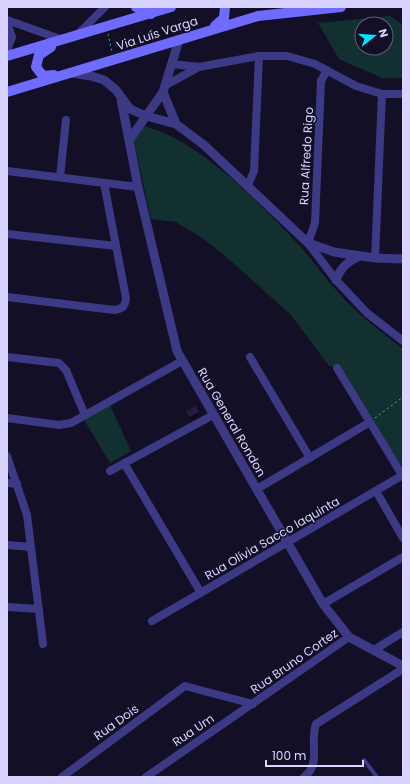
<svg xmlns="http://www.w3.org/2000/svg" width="410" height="784" font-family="Poppins,sans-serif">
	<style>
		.green { fill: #12302f; fill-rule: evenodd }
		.building { fill: #241b47; filter: url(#shadow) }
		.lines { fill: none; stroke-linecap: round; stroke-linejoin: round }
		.path { stroke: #2fb8b0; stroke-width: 1; stroke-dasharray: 2 3; stroke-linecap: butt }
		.service { stroke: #3d3a85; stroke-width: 4 }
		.minor { stroke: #3d3a85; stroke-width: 8 }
		.tertiary { stroke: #3d3a85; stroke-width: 9 }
		.secondary { stroke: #6f6bff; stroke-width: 10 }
		.labels { text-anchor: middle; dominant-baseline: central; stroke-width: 3; stroke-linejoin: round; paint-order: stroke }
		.street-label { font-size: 12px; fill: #d9d4ff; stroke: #130f26 }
	</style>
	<defs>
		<filter id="shadow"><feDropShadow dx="2" dy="2" stdDeviation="2" flood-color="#0009"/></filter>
	</defs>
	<rect width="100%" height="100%" fill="#130f26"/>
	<path class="green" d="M390 16 403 25V78H382L339 59 318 23ZM362 24H386V48H362Z
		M143 126C197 138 261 204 298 244 312 259 323 276 337 291 356 314 380 330 403 349V466L398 462 341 367 329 366 291 315 223 254 202 238 176 222 151 219 134 142 133 132Z
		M110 405 131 451 110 463 84 420Z"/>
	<path class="building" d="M196 406 199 412 189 417 186 411Z"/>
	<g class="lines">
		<path class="path" d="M108 34 112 52
			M375 418 403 397"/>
		<path class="service" d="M364 760 377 777"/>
		<path class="minor" d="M7 20 63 40
			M7 23 12 37 7 50
			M77 35 105 7
			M172 64 199 67 259 56H287L315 64 356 86 382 94H403
			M327 70 321 81 315 223 308 243 336 280 367 313 403 341
			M166 85 199 67
			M7 171 138 187
			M60 177 66 120
			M248 185 254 171 259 56
			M7 234 116 246
			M375 258 382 94
			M7 297 114 310C122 309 125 307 126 298L104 183
			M7 357 59 363 66 370 85 415
			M250 357 310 458
			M337 368 402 475
			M7 418 59 425 71 423 182 361
			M7 456 27 515 43 644
			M124 463 201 593
			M110 471 213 415
			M7 483 17 484
			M257 489 370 422
			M376 491 403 538
			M7 545 31 547
			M323 604 403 557
			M7 607 39 609
			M152 621 403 475
			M374 650 403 632
			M62 777 185 686 253 704
			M146 777 349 637
			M304 777C322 764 309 743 316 724L403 669"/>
		<path class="tertiary" d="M72 73 91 76 104 80 116 90 130 109 146 116 176 124 204 145 308 243 334 252 375 258 403 259
			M163 92 176 124
			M121 99 138 187 177 351 323 604 349 637 403 666
			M130 139 163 92 179 40
			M336 280C341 267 347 262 360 256"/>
		<path class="secondary" d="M136 7 151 14
			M215 26 224 18 225 7
			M51 47 39 55 36 67 43 76 54 75
			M7 56 171 7
			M7 92 258 16 341 7"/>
	</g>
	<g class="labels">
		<g class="street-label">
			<text transform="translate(157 33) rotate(-18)">Via Luís Varga</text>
			<text transform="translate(306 156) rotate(-87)">Rua Alfredo Rigo</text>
			<text transform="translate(232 422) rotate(60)">Rua General Rondon</text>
			<text transform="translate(272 538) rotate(-30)">Rua Olívia Sacco Iaquinta</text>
			<text transform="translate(294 661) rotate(-35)">Rua Bruno Cortez</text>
			<text transform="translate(116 722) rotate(-36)">Rua Dois</text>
			<text transform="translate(193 730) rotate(-34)">Rua Um</text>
		</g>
	</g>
	<rect width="410" height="784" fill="none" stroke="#d9d4ff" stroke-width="16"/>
	<g transform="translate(374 36) rotate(73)"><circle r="19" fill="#130f26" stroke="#625e7d"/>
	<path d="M0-3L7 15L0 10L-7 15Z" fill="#00e5ff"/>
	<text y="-6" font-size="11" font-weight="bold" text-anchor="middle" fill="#d9d4ff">N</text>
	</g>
	<path d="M266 760v6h97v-6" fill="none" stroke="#d9d4ff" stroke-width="2"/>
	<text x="272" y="760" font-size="12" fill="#d9d4ff" stroke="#130f26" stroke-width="3" paint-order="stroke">100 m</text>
</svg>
